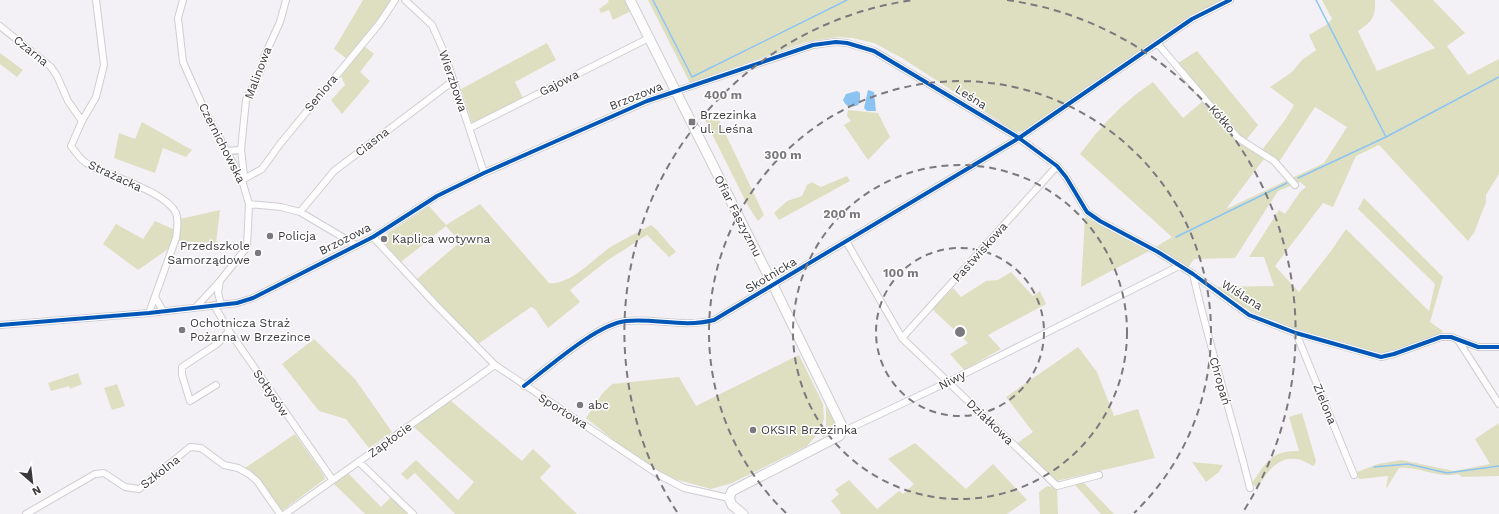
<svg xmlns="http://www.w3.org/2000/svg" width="1499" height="514" font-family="'Work Sans',sans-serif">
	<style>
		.green { fill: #dedfc0 }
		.water { fill: #8bc4f1 }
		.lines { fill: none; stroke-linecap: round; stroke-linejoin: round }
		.stream { stroke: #8bc4f1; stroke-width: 1.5 }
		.street-casing { stroke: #cfcdd1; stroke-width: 8 }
		.secondary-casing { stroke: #cfcdd1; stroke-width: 11 }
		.street { stroke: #fdfdfe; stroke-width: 6 }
		.secondary { stroke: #fdfdfe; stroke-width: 9 }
		.cycleway-casing { stroke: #fff; stroke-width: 6 }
		.cycleway { stroke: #0057b8; stroke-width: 4 }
		.ring { fill: none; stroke: #7b797d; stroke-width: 2; stroke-dasharray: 7 5 }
		.poi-dot { fill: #7b797d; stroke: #fff; stroke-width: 1.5 }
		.labels { text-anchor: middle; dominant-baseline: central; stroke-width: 3; stroke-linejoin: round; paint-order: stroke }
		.street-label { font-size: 12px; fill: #3b393c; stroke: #fff }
		.poi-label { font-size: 12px; fill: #3b393c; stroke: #fff; text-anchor: start }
		.centre { fill: #7b797d; stroke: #fff; stroke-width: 2 }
		.ring-label { font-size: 12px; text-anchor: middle; font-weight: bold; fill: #7b797d; stroke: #fff; stroke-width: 3; stroke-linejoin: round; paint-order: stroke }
	</style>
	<rect width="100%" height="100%" fill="#f3f1f6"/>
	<path class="green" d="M363 0H392L379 21 347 59 334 49Z
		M608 0H625L631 11 613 20 609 10 601 13 599 9 609 2Z
		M648 0H1222L1195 14 1023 131 1016 132 902 58 874 43 852 38 838 37 806 42 690 83Z
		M1322 0H1375C1376 17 1372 22 1358 31L1377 71 1435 48 1390 0H1433L1465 33 1447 46 1468 75 1499 59V174L1486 195V202L1474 233 1468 241 1379 145 1356 156 1333 207 1323 203 1275 266 1299 292 1331 251 1346 229 1429 311 1435 284 1358 209 1364 198 1443 277 1430 322 1443 331 1439 334 1381 355 1295 329 1251 311 1215 287 1274 286 1264 257H1249L1279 210 1285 214 1300 192 1306 187 1300 182 1278 191 1235 258 1194 259 1188 268 1154 248 1172 237 1080 154C1103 124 1122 103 1153 82L1183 118 1203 101 1236 139 1264 159 1226 209 1324 163 1347 127 1315 107 1279 162 1262 150 1285 120 1294 105 1270 87 1292 72 1302 60 1316 50 1309 35 1326 25 1332 19Z
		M547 43 556 60 515 82 523 98 472 123 461 89Z
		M364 46 374 54 360 72 370 81 342 114 331 100 345 85 340 74Z
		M1197 51 1258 125 1246 140 1238 135 1178 63Z
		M0 53 23 70 17 77 0 64Z
		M848 110 878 113 890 137 868 160 844 125 851 121 847 116Z
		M718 118 764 215 758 221 748 206 705 120Z
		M142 122 192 150 186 157 163 148 155 173 114 158 119 133 135 139Z
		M847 176 850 181 779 220 774 213 787 201 802 196 807 185 812 182 821 187Z
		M480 204 549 283C570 286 595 257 612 246 625 239 638 232 651 225L657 230 676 252 669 257 647 235 608 260 570 290 580 302 548 328 535 309 531 307 478 344 417 279 460 242 446 226 401 262 386 245 388 233 429 206 446 225Z
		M220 210 216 243 177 241 180 219Z
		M1085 217 1149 251 1081 287Z
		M155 221 175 230 171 247 138 270 103 244 116 224 143 239Z
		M1011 272 1033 296 1040 291 1046 304 988 335 1001 349 964 370 950 354 968 343 932 309 953 288 961 297 986 281 998 280Z
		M314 339 355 379 392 432 369 448 346 419 319 411 282 364Z
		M1078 347 1097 372 1114 416 1138 409 1155 458 1057 481 1016 444 1033 432 1006 397Z
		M799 355 823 404 824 419 820 431 807 446 732 483 711 489 671 478 636 458 586 418 602 394 612 384 679 377 696 406Z
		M78 373 82 384 70 389 69 386 51 391 48 383Z
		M117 384 125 406 112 410 104 388Z
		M450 400 522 461 533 449 551 466 540 478 577 514H455L415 473 407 480 401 474 416 460 458 500 474 482 414 427Z
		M826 404 836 424 829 433 822 438 826 427Z
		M1302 413 1316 461 1314 466C1308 464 1302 459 1296 459 1276 456 1266 475 1257 488L1252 483C1266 462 1272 450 1299 451L1289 417Z
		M1499 423V476L1462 477 1458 474C1438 479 1419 466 1399 468L1386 489 1388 476 1359 479 1357 472 1378 464 1401 460 1454 471 1490 464 1475 439Z
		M295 434 324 475 325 479 283 510 280 509 262 484 245 468Z
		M915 443 966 489 993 464 1027 500 1007 514H840L841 513 831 501 839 494 835 490 849 480 877 509 899 491 903 494 914 484 888 459Z
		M1192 462 1223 465 1219 472 1206 482Z
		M348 473 381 507 392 496 410 514H365L332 482Z
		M1083 482 1114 514H1101L1075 485Z
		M1047 486 1057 488 1058 514H1040L1039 492Z"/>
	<path class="water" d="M868 90 874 92 876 111H867L864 108Z
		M857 91 860 93V102L858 105C851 108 846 107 843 100L846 94Z"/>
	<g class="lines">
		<path class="stream" d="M653 0 692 77 847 0
			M1316 0 1386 137
			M1298 178 1386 137 1499 77
			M1176 237 1287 183
			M1374 467 1408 464 1447 473 1499 466"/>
		<defs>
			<path id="street" d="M96 0 104 65 96 97 82 121 71 146C76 152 80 160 88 164 110 177 164 190 176 213 179 221 177 230 176 238L149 313
				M183 0 178 18 183 62 204 109 242 180 249 204 247 247 220 281 197 306
				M405 0 432 25 444 52 484 173
				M0 26 51 67 57 76 68 101 82 121
				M1157 43 1238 138 1274 161 1295 185
				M470 128 649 38
				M241 150 244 175 242 180
				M226 151 241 150 246 100 260 73 264 57 280 22 286 0
				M242 180 262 169 280 144 379 24 395 0
				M249 204 281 207 300 212 356 245
				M300 212 334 171 453 81
				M373 237 438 307 495 365 659 475 684 488 729 498
				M846 241 902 338 1057 486 1099 475
				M1193 274C1209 346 1232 416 1250 488
				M220 281 218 293 221 304
				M155 297 163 311
				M214 305 229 331 332 479
				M0 325 149 313 237 303 253 298 373 237 437 196 484 173 647 101 813 45 836 42 847 43 874 51 1019 138 1192 19 1230 0
				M1296 333 1354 475
				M902 338 1057 166
				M1458 340 1499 404
				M216 385 190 401 182 375V367L217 344 229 331
				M524 386C549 367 597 324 626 321 656 318 683 328 714 320L1019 138 1057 166 1066 177 1087 212 1100 221 1158 252 1193 274 1249 315 1296 333 1381 357 1394 354 1441 337H1451L1478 347H1499
				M842 432 948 382 1179 266
				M359 462 413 514
				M26 514 95 474 104 473 125 487 139 489 190 447 201 448 224 465 238 468 249 474 257 481 280 514
				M285 514 495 365"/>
			<path id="secondary" d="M630 0 773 285 842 426V432L839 436 732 491 729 498 732 505 743 514"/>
		</defs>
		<use href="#street" class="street-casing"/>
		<use href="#secondary" class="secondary-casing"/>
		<use href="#street" class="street"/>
		<use href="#secondary" class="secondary"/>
		<defs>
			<path id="cycleway" d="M0 325 149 313 237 303 253 298 373 237 437 196 484 173 647 101 813 45 836 42 847 43 874 51 1019 138 1192 19 1230 0
				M524 386C549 367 597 324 626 321 656 318 683 328 714 320L1019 138 1057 166 1066 177 1087 212 1100 221 1158 252 1193 274 1249 315 1296 333 1381 357 1394 354 1441 337H1451L1478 347H1499"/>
		</defs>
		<use href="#cycleway" class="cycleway-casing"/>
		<use href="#cycleway" class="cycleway"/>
	</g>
	<g class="ring">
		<circle cx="960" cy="332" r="84"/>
		<circle cx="960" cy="332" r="167"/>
		<path d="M786 513A251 251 0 1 1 1134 513"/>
		<path d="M677 512A335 335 0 0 1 913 0M1007 0A335 335 0 0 1 1243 512"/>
	</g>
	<g class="poi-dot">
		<rect x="688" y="118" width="8" height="8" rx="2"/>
		<circle cx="270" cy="236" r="4"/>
		<circle cx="384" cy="239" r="4"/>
		<circle cx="258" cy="253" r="4"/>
		<circle cx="182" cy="330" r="4"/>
		<circle cx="580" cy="405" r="4"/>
		<circle cx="753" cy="430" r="4"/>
	</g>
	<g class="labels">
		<g class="street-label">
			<text transform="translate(31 51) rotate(39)">Czarna</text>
			<text transform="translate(258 73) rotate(-69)">Malinowa</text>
			<text transform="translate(453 81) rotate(71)">Wierzbowa</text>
			<text transform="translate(559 83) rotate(-27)">Gajowa</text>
			<text transform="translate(321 93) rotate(-50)">Seniora</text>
			<text transform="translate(636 96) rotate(-22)">Brzozowa</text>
			<text transform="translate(971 97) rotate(32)">Leśna</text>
			<text transform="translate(1222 119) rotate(49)">Kółko</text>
			<text transform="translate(372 142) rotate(-38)">Ciasna</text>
			<text transform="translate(222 143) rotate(63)">Czernichowska</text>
			<text transform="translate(115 176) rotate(25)">Strażacka</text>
			<text transform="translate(738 216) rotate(63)">Ofiar Faszyzmu</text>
			<text transform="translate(345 239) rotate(-27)">Brzozowa</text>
			<text transform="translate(980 252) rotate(-48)">Pastwiskowa</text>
			<text transform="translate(771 275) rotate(-31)">Skotnicka</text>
			<text transform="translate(1242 295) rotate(32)">Wiślana</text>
			<text transform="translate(952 380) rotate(-27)">Niwy</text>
			<text transform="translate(1220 381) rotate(74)">Chropań</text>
			<text transform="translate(271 393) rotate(56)">Sołtysów</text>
			<text transform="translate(1325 404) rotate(68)">Zielona</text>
			<text transform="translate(563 411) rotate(32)">Sportowa</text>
			<text transform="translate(990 422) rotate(44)">Działkowa</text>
			<text transform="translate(390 440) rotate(-36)">Zapłocie</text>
			<text transform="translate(160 472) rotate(-38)">Szkolna</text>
		</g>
		<g class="poi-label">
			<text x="700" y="115">Brzezinka<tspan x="700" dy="14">ul. Leśna</tspan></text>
			<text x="278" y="236">Policja</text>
			<text x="392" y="239">Kaplica wotywna</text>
			<text x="250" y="246" text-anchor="end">Przedszkole<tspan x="250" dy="14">Samorządowe</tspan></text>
			<text x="190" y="323">Ochotnicza Straż<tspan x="190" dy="14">Pożarna w Brzezince</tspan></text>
			<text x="588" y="405">abc</text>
			<text x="761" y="430">OKSIR Brzezinka</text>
		</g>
	</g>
	<circle cx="960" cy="332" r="6" class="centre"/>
	<g class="ring-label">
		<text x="723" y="99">400 m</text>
		<text x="783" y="159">300 m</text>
		<text x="842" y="218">200 m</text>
		<text x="901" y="277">100 m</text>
	</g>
	<g transform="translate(32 482) rotate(152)" stroke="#ffffff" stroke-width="3" paint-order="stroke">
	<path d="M0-3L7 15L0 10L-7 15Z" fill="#3b393c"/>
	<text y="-6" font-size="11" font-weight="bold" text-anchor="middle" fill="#3b393c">N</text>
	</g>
</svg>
